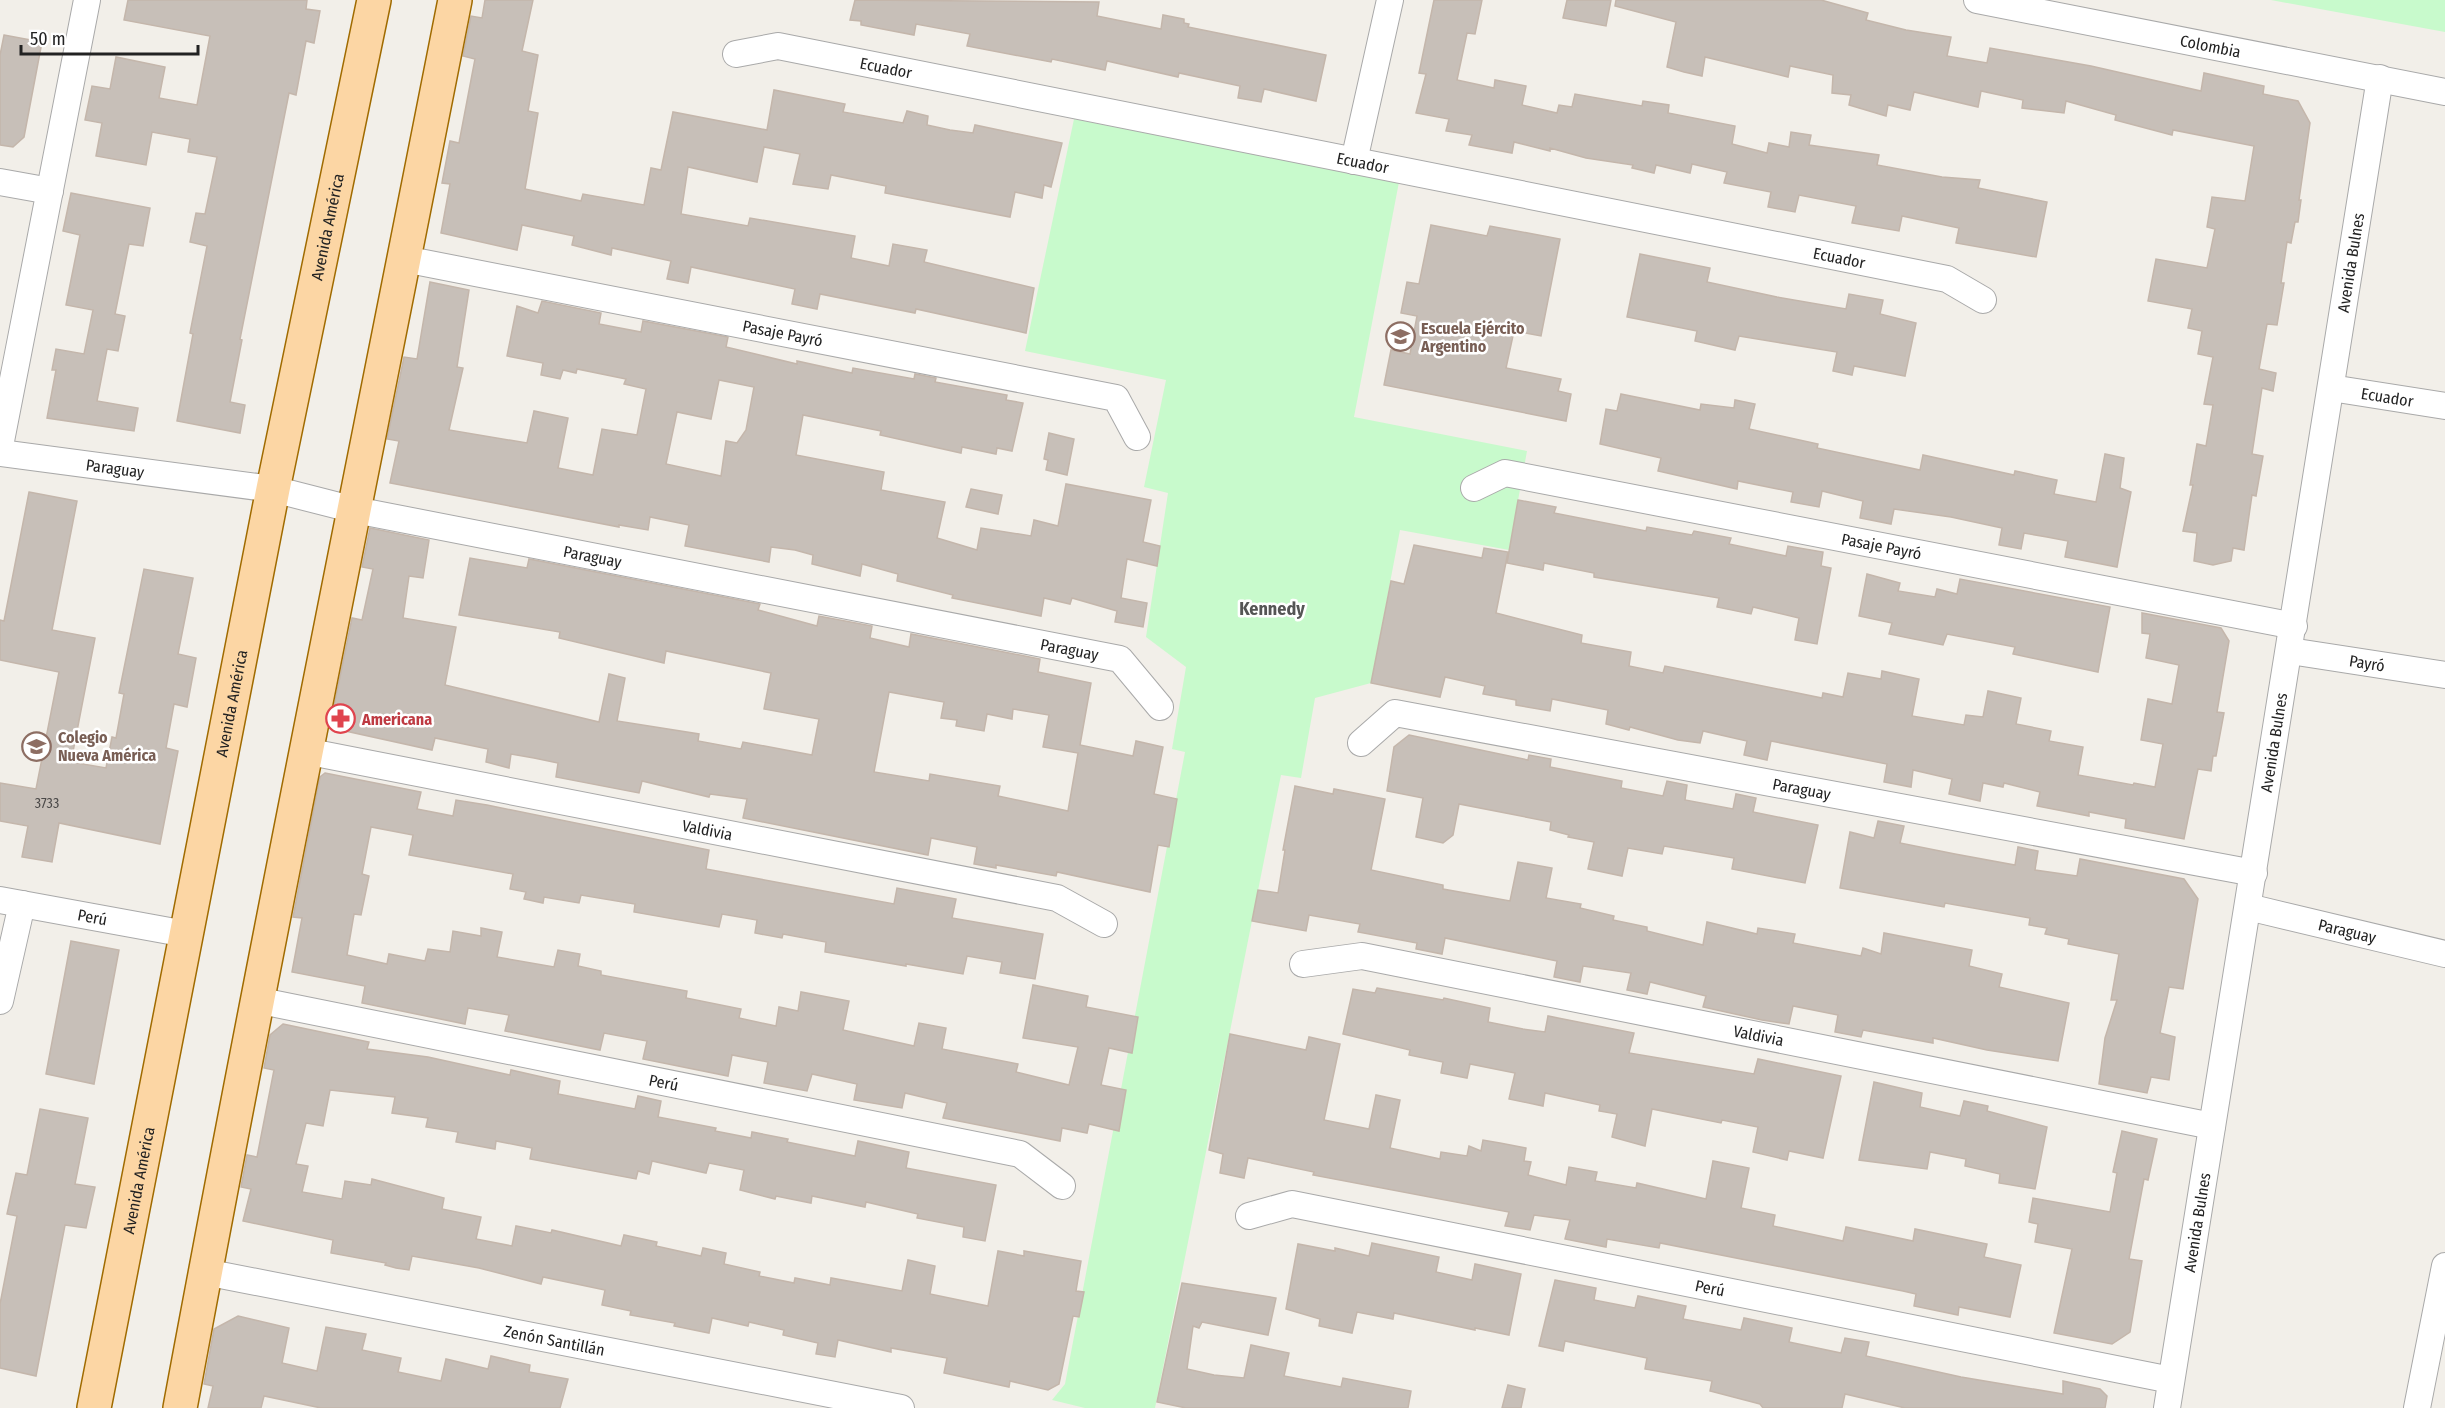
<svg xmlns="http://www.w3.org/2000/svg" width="2445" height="1408" font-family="'Fira Sans Condensed',sans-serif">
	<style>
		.park { fill: #c8facc }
		.building { fill: #c7bfb8; stroke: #c4b6ab; stroke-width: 1.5; fill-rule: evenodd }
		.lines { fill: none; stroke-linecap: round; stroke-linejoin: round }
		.minor-casing { stroke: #a9a9a9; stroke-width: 28 }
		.major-casing { stroke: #a06b00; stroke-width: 36 }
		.minor { stroke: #fff; stroke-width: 26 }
		.major { stroke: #fcd6a4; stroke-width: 33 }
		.labels { text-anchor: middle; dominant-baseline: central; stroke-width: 5; stroke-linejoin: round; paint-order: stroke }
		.number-label { font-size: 14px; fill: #4b4948 }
		.street-label { font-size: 16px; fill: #222; stroke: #fff }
		.education-label { font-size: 16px; font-weight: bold; fill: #785e54; stroke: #fff; text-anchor: start }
		.health-label { font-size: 16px; font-weight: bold; fill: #be3a42; stroke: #fff; text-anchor: start }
		.neighbourhood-label { font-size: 18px; font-weight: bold; fill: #555; stroke: #fff }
	</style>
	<rect width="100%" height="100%" fill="#f2efe9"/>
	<path class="park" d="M2271 0H2445V32Z
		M1074 119 1399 182 1354 417 1527 451 1509 550 1400 530 1371 683 1315 698 1301 778 1281 775 1155 1408H1085L1052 1400 1065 1384 1185 752 1172 749 1186 667 1146 637 1168 493 1144 487 1166 380 1025 351Z"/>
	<path class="building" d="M128 0H307L306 9 320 11 314 43 306 41 296 95 289 93 240 339 242 340 230 402 245 405 240 433 177 421 193 334 190 333 207 246 190 242 196 213 205 214 217 157 188 152 190 139 152 132 146 165 96 156 102 123 85 120 92 86 110 89 116 57 165 67 159 98 197 105 210 36 124 20Z
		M485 0H533L522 51 538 55 528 111 538 113 525 189 581 201 583 194 644 205 651 168 661 170 673 112 767 130 774 90 845 104 843 112 903 123 907 111 928 116 927 125 950 130 973 133 975 125 1062 143 1051 187 1044 185 1042 198 1015 192 1010 217 885 193 886 186 831 175 828 189 793 184 800 154 764 147 757 182 688 167 681 214 748 226 750 218 855 236 851 258 889 266 893 244 927 250 924 262 1034 288 1026 333 916 309 915 313 820 294 817 309 792 304 795 289 691 267 688 283 667 279 671 261 612 248 611 255 572 245 574 236 522 225 517 250 441 233 450 184 442 183 450 141 459 143 475 59 463 56 471 16 482 18Z
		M855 0 1099 2 1097 16 1161 29 1163 15 1184 19V23L1189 24 1188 27 1326 55 1316 101 1264 89 1261 102 1238 98 1240 86 1179 73 1178 77 1107 61 1105 70 1052 59 1051 62 967 46 970 34 916 24 914 35 861 25V21L850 20Z
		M1434 0H1482L1475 34 1467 33 1457 80 1494 88 1495 80 1526 86 1522 105 1557 113 1559 105 1572 107 1575 94 1642 106 1643 101 1669 105 1668 113 1735 126 1732 144 1767 153 1769 143 1789 147 1791 132 1811 135 1809 145 1879 155 1877 165 1942 177 1980 180 1978 188 2047 202 2036 257 1956 243 1959 228 1902 216 1899 231 1852 223 1856 206 1799 195 1795 212 1768 207 1771 192 1724 183 1727 172 1692 164 1690 173 1656 165 1654 173 1632 168 1633 165 1586 158 1550 148V151L1514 142 1512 153 1469 145 1472 135 1446 131 1449 119 1416 113 1426 74 1419 73Z
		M1567 0H1611L1606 26 1563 18Z
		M1616 0H1821L1868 13 1866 20 1906 30 1951 37 1947 56 1987 63 1990 48 2091 66 2201 91 2204 73 2264 86 2263 94 2298 101 2310 123 2299 200H2301L2298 222H2295L2291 243 2287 242 2281 283H2284L2277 325 2267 324 2259 369 2276 373 2273 391 2262 388 2252 454 2263 456 2256 496 2252 495 2244 550 2233 548 2231 561 2213 565 2194 561 2197 533 2183 531 2193 485H2190L2197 444 2206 446 2213 405 2204 404 2213 357 2198 354 2202 331 2188 328 2192 309 2148 301 2156 259 2207 268 2215 229 2207 227 2212 197 2245 201 2254 146 2173 130 2172 135 2115 120 2116 115 2066 101 2064 113 2022 108 2023 100 1981 91 1978 107 1914 92 1910 110 1888 105 1886 116 1849 105 1851 95 1832 93 1833 75 1790 66 1788 77 1705 57 1702 76 1684 72 1667 67 1676 22 1615 6Z
		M4 35 42 42 24 137 13 147 0 145V55Z
		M71 193 150 208 143 246 129 244 115 314 125 316 118 351 107 349 97 401 138 408 134 431 47 418 56 370H52L56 349 84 354 93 310 66 305 80 235 63 231Z
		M1431 225 1487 236 1490 226 1560 239 1541 336 1514 331 1506 368 1561 379 1558 391 1571 394 1566 421 1384 385 1391 350 1410 354 1417 316 1401 313 1407 282 1419 284Z
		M1640 254 1710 268 1707 282 1777 297 1846 309 1849 294 1883 300 1880 314 1916 323 1905 376 1854 366 1852 375 1833 371 1837 352 1739 336 1735 350 1695 341 1697 331 1627 317Z
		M430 282 469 290 457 367 463 368 449 430 527 443 534 411 568 418 558 468 593 475 602 429 637 435 646 389 624 384 626 379 577 369 576 373 563 370 560 379 541 375 543 363 507 356 517 306 538 313 542 301 601 313 599 324 641 332 643 321 728 337 726 347 797 364V361L852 373 853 368 914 379 915 374 936 378 935 382 1007 395 1006 400 1023 403 1012 451 997 448 996 454 962 447 961 453 880 435 881 431 803 415 796 455 884 472 881 490 945 502 937 538 977 550 981 528 1031 536 1034 520 1058 526 1066 484 1151 500 1143 542 1160 546 1157 566 1127 559 1121 598 1147 603 1143 627 1115 622 1117 611 1072 598 1070 604 1044 598 1041 616 952 598 953 595 897 581 898 574 862 564 860 576 812 564 813 555 795 550 771 547 769 562 685 546 689 525 650 517 648 530 619 525V527L390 483 399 441 387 439 404 357 417 359ZM719 380 754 387 746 430 737 443 726 441 721 476 666 464 677 412 711 419Z
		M1621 394 1700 410 1701 404 1734 408 1735 400 1755 404 1749 429 1818 444 1817 448 1920 470 1923 455 2014 475 2015 471 2057 480 2054 494 2096 502 2105 454 2124 458 2120 488 2131 492 2117 567 2065 557 2068 541 2047 537 2024 533 2021 549 1999 545 2002 528 1951 517 1894 509 1891 524 1860 518 1863 501 1822 491 1819 507 1791 502 1793 492 1738 481 1737 489 1658 471 1661 458 1600 444 1606 409 1617 411Z
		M1049 433 1074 439 1067 475 1046 470 1048 460 1044 459Z
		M971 489 1002 495 998 514 966 507Z
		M29 492 77 501 52 630 95 638 71 762 106 768 112 737 116 738 124 694 119 693 144 569 193 578 178 654 196 658 187 707 174 704 166 748 178 751 160 844 59 823 52 862 22 857 28 826 0 821V783L36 789 59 672 0 660V620L4 621Z
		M1518 500 1556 507 1554 513 1646 531 1647 527 1692 535 1694 531 1731 538 1729 544 1786 556 1788 546 1823 552 1821 566 1831 568 1817 644 1795 640 1799 618 1753 607 1751 614 1717 607 1719 598 1594 577V573L1544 563 1543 570 1507 563Z
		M370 528 429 540 423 578 409 576 403 618 456 627 445 685 599 722 609 674 625 678 617 721 699 734 698 741 741 749 743 742 812 755 819 719 764 709 771 673 666 651 664 663 559 638 560 632 459 615 470 558 527 568 529 559 760 604 758 610 817 626 819 616 872 626 870 638 909 647 911 634 1040 659 1038 672 1091 683 1080 745 1133 756 1136 741 1163 747 1154 794 1177 799 1169 847 1158 845 1150 892 1057 872 1056 876 996 865V868L974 864 977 847 931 838 928 855 743 818 747 799 710 794 709 797 642 781 639 793 556 777 558 763 534 758 511 754 509 768 486 762 488 749 435 738 432 750 341 730 332 716 352 618 362 620 373 569 362 567ZM889 692 944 702 941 718 957 720 956 726 984 731 987 714 1012 719 1013 709 1049 715 1043 747 1078 753 1068 811 998 796 1000 786 930 774 929 781 874 772Z
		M1414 545 1482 558 1484 548 1508 552 1496 613 1582 635 1581 643 1631 652 1629 666 1663 673 1665 666 1822 698 1823 693 1843 697 1848 673 1881 679 1882 671 1919 679 1912 716 1964 725 1966 715 1983 717 1988 691 2021 698 2016 724 2051 731 2049 741 2083 747 2078 775 2133 785 2134 783 2155 787 2163 744 2141 740 2148 699 2172 704 2179 665 2146 658 2150 634 2142 633V613L2221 628 2229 641 2217 712 2224 713 2216 756H2213L2211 771 2198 769 2184 839 2125 828 2126 819 2089 812V816L2037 806 2040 792 2004 783 2003 787 1983 783 1980 801 1949 794 1952 779 1913 770 1911 787 1884 782 1887 764 1771 741 1767 760 1744 755 1747 741 1703 731 1700 743 1678 740 1630 727 1629 730 1606 724 1608 710 1552 699 1550 711 1516 705V700L1483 694 1485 686 1445 677 1440 697 1371 683 1391 581 1404 584Z
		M1867 574 1900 583 1898 591 1935 597 1937 589 1957 594 1960 579 2110 607 2098 672 2013 654 2015 647 1947 634 1943 645 1889 634 1892 623 1859 616Z
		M1409 735 1528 760 1529 755 1551 759 1550 767 1622 781 1621 788 1663 796 1667 781 1687 785 1685 800 1733 809 1736 794 1756 798 1753 812 1818 825 1805 883 1732 869 1734 858 1664 846 1662 854 1628 848 1622 876 1588 869 1594 842 1568 837 1569 835 1550 830 1551 822 1459 804 1453 835 1443 843 1416 837 1423 798 1387 791 1394 747Z
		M325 773 421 792 417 809 453 816 456 800 487 805 709 850 706 869 894 904 897 888 956 899 952 918 1043 934 1035 979 1000 973 1002 962 967 956 963 974 906 964V966L825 952 826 942 783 934 782 938 755 933 757 920 722 914 719 927 634 912 635 904 581 895 579 903 544 897 543 903 524 899 526 892 510 889 513 874 409 855 413 835 371 827 362 874 369 876 361 915 354 914 347 955 387 964 389 954 425 961 428 949 450 952 453 931 481 936V928L502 932 497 957 554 967 558 950 580 954 578 966 601 971V975L687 991 686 998 741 1009 739 1018 776 1026 779 1007 798 1011 801 992 849 1001 843 1030 914 1046 919 1023 946 1028 942 1049 1018 1064 1016 1072 1069 1085 1078 1047 1023 1038 1033 985 1088 996 1086 1007 1138 1017 1132 1053 1109 1048 1101 1085 1126 1090 1119 1131 1089 1124 1087 1133 1062 1128 1060 1141 943 1118 947 1103 905 1093 902 1108 854 1100 857 1084 812 1074 807 1091 764 1083 768 1062 732 1055 728 1076 643 1059 647 1041 604 1033 600 1050 505 1031 509 1015 468 1008 465 1024 362 1003 365 986 292 972 302 918 293 917 320 777Z
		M1295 786 1333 794 1334 789 1385 799 1371 870 1443 885V889L1510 901 1518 862 1552 868 1546 898 1581 904 1580 908 1614 916 1613 920 1647 927V931L1703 945 1707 922 1757 934 1758 928 1795 934 1793 943 1861 956 1863 948 1881 954 1884 933 1972 950 1969 966 2002 974 1999 987 2069 1003 2058 1061 1987 1050 1933 1038V1043L1863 1030 1861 1037 1835 1032 1838 1015 1793 1006 1789 1024 1762 1020 1703 1007 1706 996 1650 982 1647 994 1627 990 1631 973 1583 966 1580 982 1554 977 1557 961 1445 938 1442 954 1416 949 1417 943 1358 932 1360 924 1309 915 1306 931 1252 921 1258 890 1278 893 1285 850H1283Z
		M1878 821 1904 826 1900 843 1955 854 2015 865 2018 847 2038 851 2035 870 2077 876 2080 859 2184 879 2198 899 2183 989 2169 987 2160 1033 2175 1037 2169 1080 2151 1077 2147 1093 2099 1084 2105 1038 2117 1000H2111L2119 954 2068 944 2069 939 2045 934 2047 928 2029 925 2030 918 1945 903 1944 907 1840 888 1850 832 1874 838Z
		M71 941 119 950 94 1084 46 1074Z
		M1377 988 1443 1000 1444 998 1490 1008 1488 1022 1523 1029 1545 1032 1548 1016 1634 1033 1629 1053 1754 1074 1758 1059 1841 1076 1823 1158 1789 1151 1787 1160 1753 1152 1758 1127 1722 1120 1721 1123 1652 1109 1645 1146 1612 1137 1617 1114 1599 1111 1600 1105 1545 1093 1543 1106 1509 1099 1515 1073 1470 1064 1467 1078 1441 1073 1443 1062 1409 1055 1410 1050 1343 1034 1353 989 1375 993Z
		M283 1024 369 1042 367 1049 428 1057 510 1075 511 1070 560 1081 558 1094 635 1109 638 1096 661 1101 658 1117 716 1128 715 1131 751 1138 752 1132 788 1139 787 1142 855 1156 858 1141 909 1152 906 1168 996 1185 985 1241 963 1237 964 1227 917 1218 918 1214 866 1202 865 1207 812 1196 811 1203 776 1196 775 1199 740 1190 744 1170 709 1163 706 1173 652 1161 649 1174 638 1171 636 1179 530 1159 532 1148 496 1141 495 1149 456 1142 458 1132 426 1127 428 1118 392 1113 395 1097 330 1090 323 1126 306 1123 296 1164 308 1166 302 1192 342 1199 345 1181 371 1185 372 1179 444 1198 442 1209 481 1217 476 1239 512 1246 516 1226 551 1233 552 1230 621 1246 624 1235 657 1242 656 1246 701 1256 703 1248 726 1253 724 1264 760 1272 759 1276 794 1283 795 1278 830 1285 831 1278 902 1291 908 1260 935 1266 930 1294 988 1306 998 1251 1024 1256V1251L1081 1261 1076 1291 1084 1292 1079 1317 1073 1316 1059 1384 1048 1390 1010 1381 1009 1387 944 1373 947 1358 891 1348V1352L838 1340 835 1357 816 1354 818 1343 783 1335 784 1330 749 1322 748 1326 712 1318 709 1333 674 1326 675 1323 630 1315 631 1311 602 1305 605 1290 543 1277 541 1284 479 1268 412 1256 409 1270 396 1268 385 1265 386 1263 331 1253 333 1240 243 1221 251 1189 241 1187 247 1155 257 1157 274 1070 264 1068 270 1035Z
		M1230 1034 1306 1050 1309 1037 1340 1044 1324 1120 1369 1129 1376 1095 1400 1100 1390 1148 1440 1159 1441 1152 1467 1156 1469 1146 1481 1151 1483 1140 1500 1143 1526 1148 1524 1161 1531 1162 1528 1175 1566 1185 1569 1167 1597 1172 1595 1181 1636 1188 1637 1183 1706 1199 1713 1161 1749 1168 1741 1208 1775 1215 1773 1226 1843 1241 1846 1227 1913 1241 1915 1229 1987 1244 1984 1257 2021 1265 2010 1317 1959 1307 1958 1315 1914 1306 1916 1294 1903 1291 1660 1243 1659 1248 1607 1239 1606 1247 1565 1239 1570 1220 1534 1215 1530 1230 1505 1226 1509 1212 1313 1175 1314 1172 1248 1158 1244 1178 1220 1173 1223 1154 1209 1150Z
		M1874 1082 1922 1093 1920 1107 1960 1116 1964 1101 1988 1106 1987 1111 2047 1127 2035 1189 1999 1183 2000 1174 1965 1166 1966 1159 1930 1152 1927 1169 1859 1160Z
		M40 1109 88 1118 75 1184 95 1187 86 1228 65 1225 36 1376 0 1368V1304L17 1216 7 1214 16 1173 27 1175Z
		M2122 1131 2157 1139 2148 1180 2144 1179 2129 1259 2142 1261 2130 1332 2112 1344 2054 1333 2072 1249 2035 1242 2038 1224 2029 1222 2033 1198 2110 1212 2117 1173 2113 1172Z
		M1372 1243 1439 1257 1436 1272 1472 1280 1475 1264 1521 1274 1509 1335 1475 1328V1330L1394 1313 1393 1319 1357 1312 1352 1333 1319 1326 1320 1319 1286 1309 1298 1244 1335 1251V1248L1369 1256Z
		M1555 1280 1596 1288 1594 1300 1635 1308 1638 1296 1686 1306 1683 1319 1741 1330 1744 1318 1792 1328 1789 1342 1822 1349 1841 1353 1845 1338 1869 1342 1866 1356 1961 1377 2063 1394V1381L2100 1389 2107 1396 2105 1408H1905L1845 1394 1842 1408H1763L1760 1404 1710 1391 1712 1381 1645 1369 1647 1358 1565 1341 1563 1351 1539 1346Z
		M1182 1283 1276 1298 1268 1335 1202 1322 1199 1328 1193 1326 1187 1369 1214 1375 1244 1378 1251 1345 1289 1353 1284 1376 1341 1387 1343 1378 1411 1391 1408 1408H1186L1157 1402Z
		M238 1316 289 1328 282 1363 317 1371 326 1327 366 1334 362 1350 401 1358 398 1372 441 1381 446 1359 488 1369 491 1356 530 1365 529 1372 568 1379 560 1408H321L264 1396 261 1408H208L213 1386 204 1384 214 1329Z
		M1508 1385 1525 1389 1521 1408H1502Z"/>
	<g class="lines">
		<defs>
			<g id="minor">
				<path id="s1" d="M1977 0 2445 92"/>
				<path id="s2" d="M736 54 778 46 1947 279 1983 300"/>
				<path d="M1354 161 1390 0"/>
				<path d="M0 182 50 191"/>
				<path id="s3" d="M404 259 1116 398 1137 437"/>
				<path id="s4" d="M2331 388 2445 406"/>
				<path d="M0 446 87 0"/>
				<path id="s5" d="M0 453 273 489 355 510 1120 659 1160 707"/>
				<path id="s6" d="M1474 488 1505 473 2294 626"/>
				<path id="s7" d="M2290 651 2445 675"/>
				<path id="s8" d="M1361 743 1395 713 2254 873"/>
				<path id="s9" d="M305 751 1057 898 1104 924"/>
				<path id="s10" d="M0 900 186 934"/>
				<path id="s11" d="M2248 907 2445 954"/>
				<path id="s12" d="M1303 964 1362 956 2212 1126"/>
				<path id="s13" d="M256 1000 1020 1154 1062 1186"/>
				<path d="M0 1001 22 904"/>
				<path id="s14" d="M1249 1216 1292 1204 2171 1380"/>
				<path id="s15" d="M205 1272 901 1408"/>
				<path id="s16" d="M2167 1408 2380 78"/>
				<path d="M2417 1408 2445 1266"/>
			</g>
			<g id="major">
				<path id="s17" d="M94 1408 273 489 374 0"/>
				<path d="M180 1408C267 938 363 469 455 0"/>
			</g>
		</defs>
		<use href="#minor" class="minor-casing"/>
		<use href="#major" class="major-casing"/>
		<use href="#minor" class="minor"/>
		<use href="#major" class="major"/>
	</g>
	<defs>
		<symbol id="school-ring" viewBox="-11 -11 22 22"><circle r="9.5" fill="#fff" stroke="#8d6e63" stroke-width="1.5"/><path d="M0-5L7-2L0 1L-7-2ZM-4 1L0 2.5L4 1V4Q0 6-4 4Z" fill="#8d6e63"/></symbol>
		<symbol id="pharmacy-ring" viewBox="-11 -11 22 22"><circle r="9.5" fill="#fff" stroke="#e0444e" stroke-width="1.5"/><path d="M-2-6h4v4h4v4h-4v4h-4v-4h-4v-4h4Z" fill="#e0444e"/></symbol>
	</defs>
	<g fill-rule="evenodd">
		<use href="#school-ring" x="1384" y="320" width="33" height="33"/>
		<use href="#pharmacy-ring" x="324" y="702" width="33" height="33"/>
		<use href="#school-ring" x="20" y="730" width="33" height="33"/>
	</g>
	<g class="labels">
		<g class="number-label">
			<text x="47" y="803">3733</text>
		</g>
		<g class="street-label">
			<text stroke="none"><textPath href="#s1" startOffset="238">Colombia</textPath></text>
			<text stroke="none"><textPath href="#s2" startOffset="153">Ecuador</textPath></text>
			<text stroke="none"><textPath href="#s2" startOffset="639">Ecuador</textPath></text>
			<text stroke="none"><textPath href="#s17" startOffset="1204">Avenida América</textPath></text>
			<text stroke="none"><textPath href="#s2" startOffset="1125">Ecuador</textPath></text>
			<text stroke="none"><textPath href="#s16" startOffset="1160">Avenida Bulnes</textPath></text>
			<text stroke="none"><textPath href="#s3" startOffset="386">Pasaje Payró</textPath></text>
			<text stroke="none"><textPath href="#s4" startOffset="57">Ecuador</textPath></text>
			<text stroke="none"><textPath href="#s5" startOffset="116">Paraguay</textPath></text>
			<text stroke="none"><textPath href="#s6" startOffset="418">Pasaje Payró</textPath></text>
			<text stroke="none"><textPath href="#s5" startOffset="602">Paraguay</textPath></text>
			<text stroke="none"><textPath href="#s5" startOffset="1088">Paraguay</textPath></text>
			<text stroke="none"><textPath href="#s7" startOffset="78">Payró</textPath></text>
			<text stroke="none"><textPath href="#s17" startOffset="718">Avenida América</textPath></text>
			<text stroke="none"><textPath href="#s16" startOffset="674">Avenida Bulnes</textPath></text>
			<text stroke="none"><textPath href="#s8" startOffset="459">Paraguay</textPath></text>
			<text stroke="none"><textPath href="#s9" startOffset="410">Valdivia</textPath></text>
			<text stroke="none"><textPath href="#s10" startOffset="94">Perú</textPath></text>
			<text stroke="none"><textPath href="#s11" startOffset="102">Paraguay</textPath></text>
			<text stroke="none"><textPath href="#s12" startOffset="464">Valdivia</textPath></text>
			<text stroke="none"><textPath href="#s13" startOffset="416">Perú</textPath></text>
			<text stroke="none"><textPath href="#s17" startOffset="232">Avenida América</textPath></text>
			<text stroke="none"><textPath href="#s16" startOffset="188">Avenida Bulnes</textPath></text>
			<text stroke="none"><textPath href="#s14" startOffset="471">Perú</textPath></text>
			<text stroke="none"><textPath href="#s15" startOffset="356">Zenón Santillán</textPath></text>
		</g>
		<g class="education-label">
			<text x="1421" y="328">Escuela Ejército<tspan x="1421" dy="18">Argentino</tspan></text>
			<text x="58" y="737">Colegio<tspan x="58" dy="18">Nueva América</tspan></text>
		</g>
		<g class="health-label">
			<text x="362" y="719">Americana</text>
		</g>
		<g class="neighbourhood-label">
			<text x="1272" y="609">Kennedy</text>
		</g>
	</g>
	<path d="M21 45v9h177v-9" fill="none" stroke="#222222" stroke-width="3"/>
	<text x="30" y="45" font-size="18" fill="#222222" stroke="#ffffff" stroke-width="4.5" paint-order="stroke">50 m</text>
</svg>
